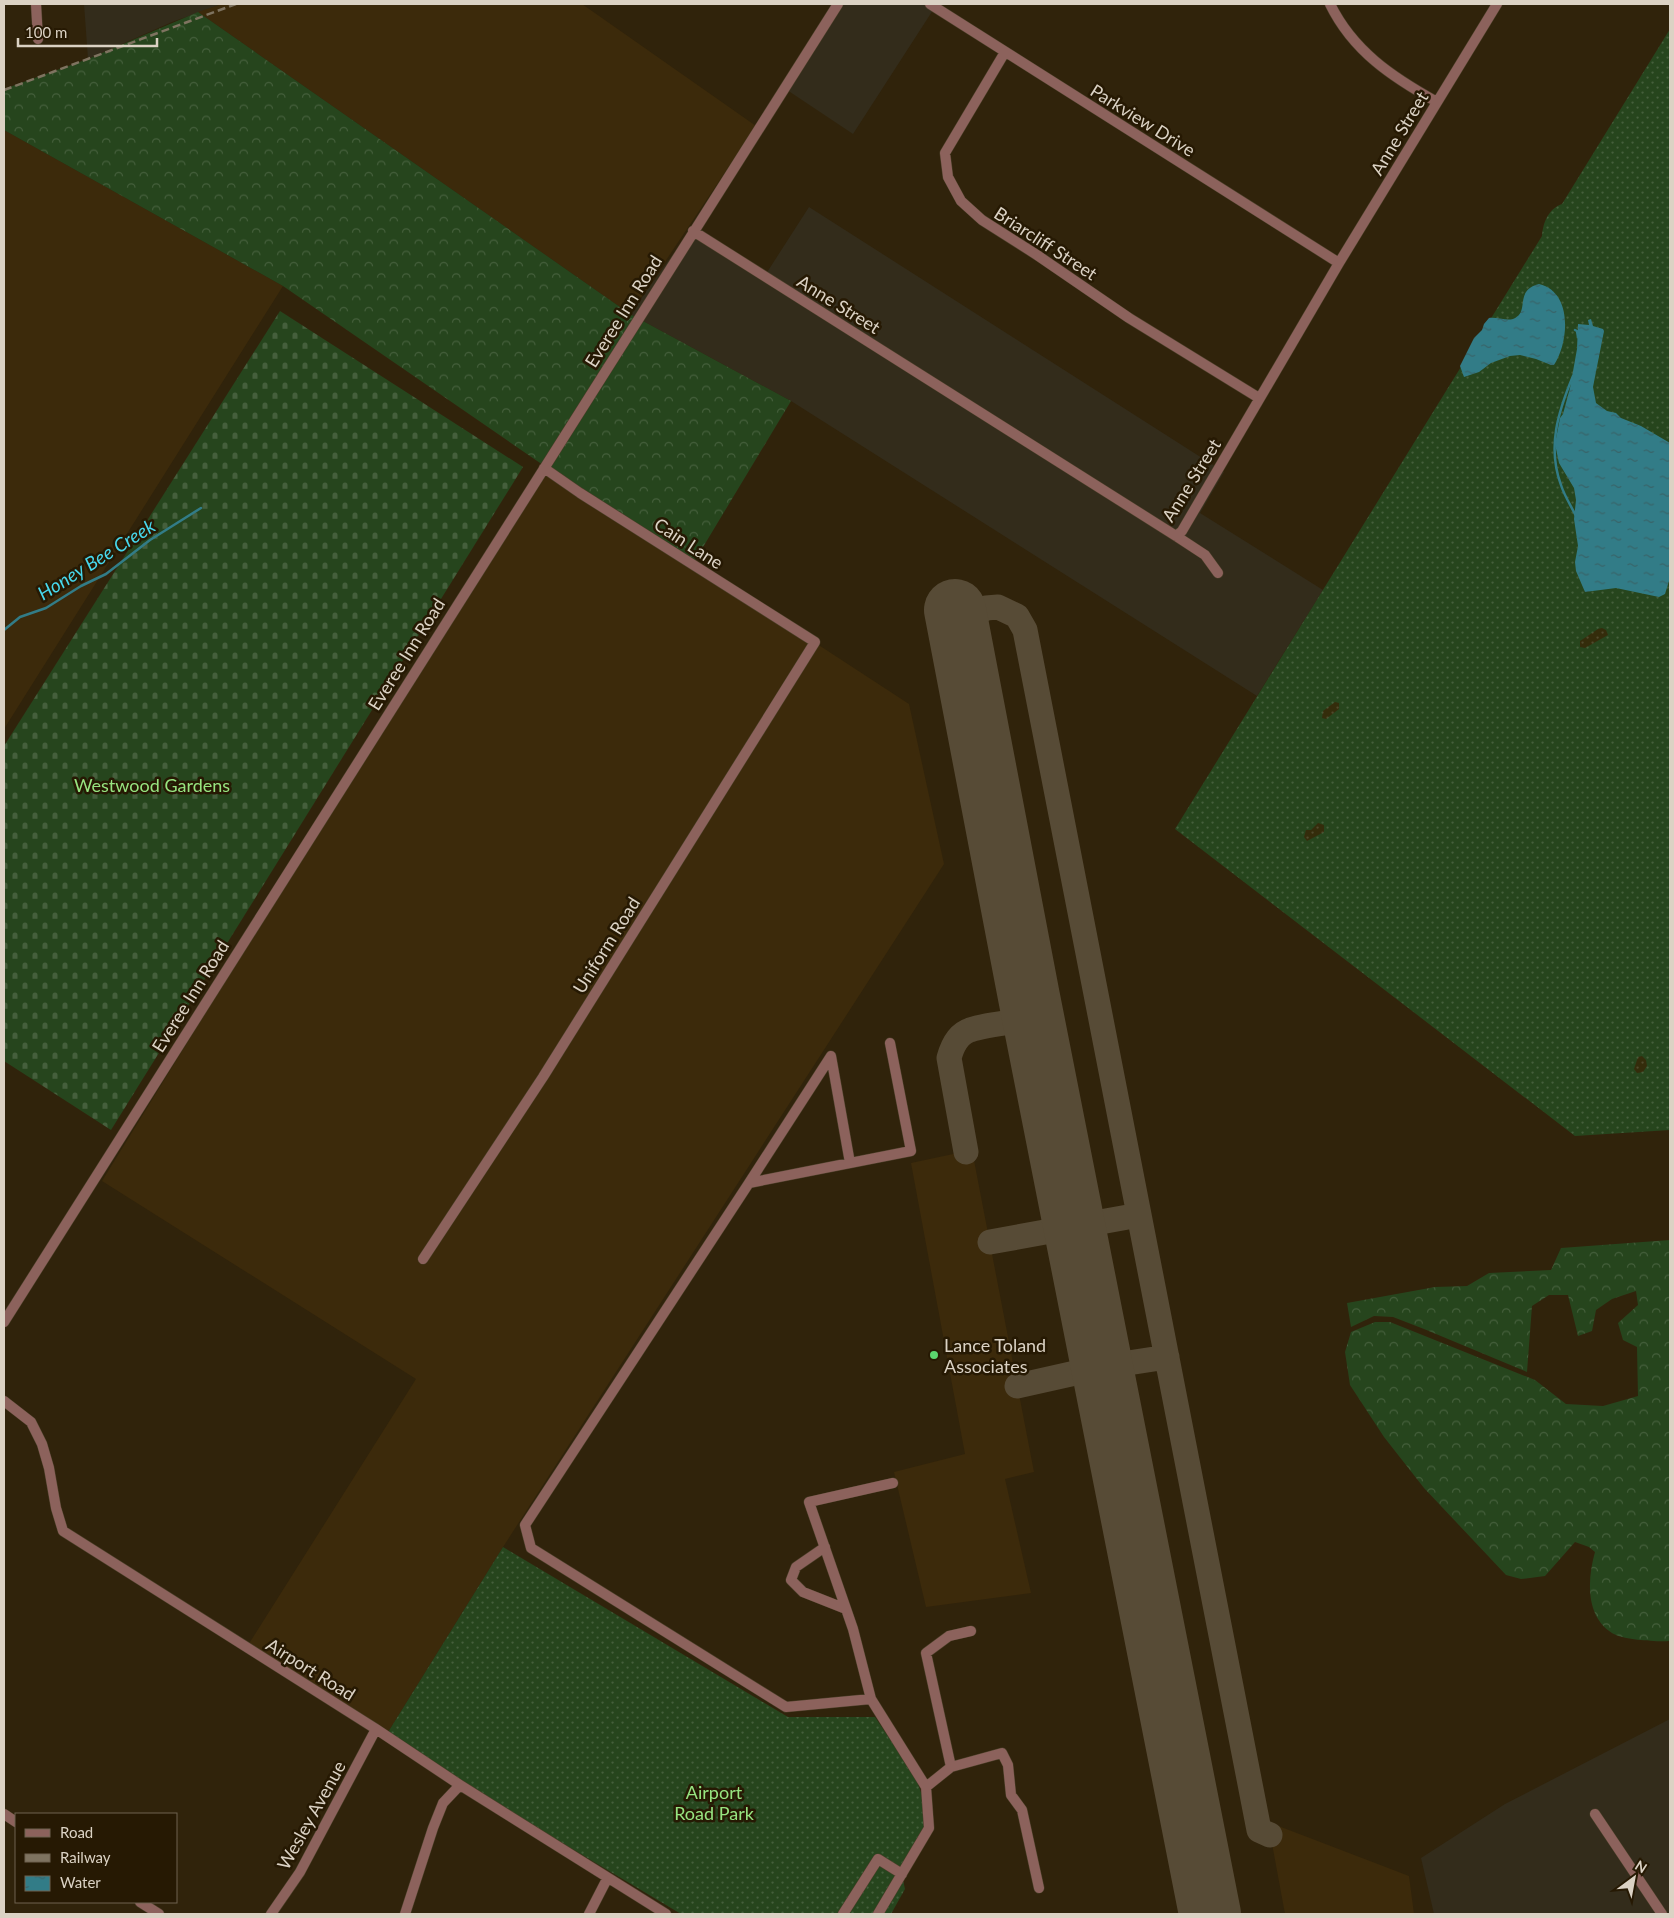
<svg xmlns="http://www.w3.org/2000/svg" width="1674" height="1918" font-family="Lato,sans-serif">
	<style>
		.commercial { fill: #332c1b }
		.built { fill: #3c2a0b }
		.grass { fill: url(#grass-dots) }
		.forest { fill: url(#forest-crowns) }
		.sand { fill: url(#sand-dots) }
		.cemetery { fill: url(#cemetery-stones) }
		.water { fill: url(#water-ripples) }
		.lines { fill: none; stroke-linecap: round; stroke-linejoin: round }
		.stream { stroke: #327c87; stroke-width: 2.5 }
		.taxiway { stroke: #574b36; stroke-width: 25 }
		.runway { stroke: #574b36; stroke-width: 62 }
		.minor-casing { stroke: #4b3f29; stroke-width: 11 }
		.minor { stroke: #8c625c; stroke-width: 10 }
		.rail { stroke: #7e7360; stroke-width: 2.5; stroke-dasharray: 8 4; stroke-linecap: butt }
		.poi-dot { fill: #5bd56e; stroke: #261903; stroke-width: 2 }
		.labels { text-anchor: middle; dominant-baseline: central; stroke-width: 5; stroke-linejoin: round; paint-order: stroke }
		.street-label { font-size: 18px; fill: #dbd2c4; stroke: #261903 }
		.park-label { font-size: 18px; fill: #97e480; stroke: #261903 }
		.poi-label { font-size: 18px; fill: #dbd2c4; stroke: #261903; text-anchor: start }
		.water-label { font-size: 19px; font-style: italic; fill: #47d8ed; stroke: #261903 }
	</style>
	<defs>
		<pattern id="grass-dots" width="8" height="8" patternUnits="userSpaceOnUse" patternTransform="scale(1.25)"><rect width="8" height="8" fill="#26451d"/><path d="M2 2h.1M6 6h.1" fill="none" stroke="#455f3c" stroke-width="1.8" stroke-linecap="round"/></pattern>
		<pattern id="forest-crowns" width="20" height="18" patternUnits="userSpaceOnUse" patternTransform="scale(1.25)"><rect width="20" height="18" fill="#26451d"/><path d="M2 6a3 3 0 1 1 6 0M12 15a3 3 0 1 1 6 0" fill="none" stroke="#455f3c"/></pattern>
		<pattern id="sand-dots" width="8" height="8" patternUnits="userSpaceOnUse" patternTransform="scale(1.25)"><rect width="8" height="8" fill="#342c0b"/><path d="M2 2h.1M6 6h.1" fill="none" stroke="#514a2d" stroke-width="1.8" stroke-linecap="round"/></pattern>
		<pattern id="cemetery-stones" width="16" height="16" patternUnits="userSpaceOnUse" patternTransform="scale(1.25)"><rect width="16" height="16" fill="#26451d"/><path d="M2 7V4a2 2 0 0 1 4 0v3zM10 15v-3a2 2 0 0 1 4 0v3z" fill="#455f3c"/></pattern>
		<pattern id="water-ripples" width="26" height="14" patternUnits="userSpaceOnUse" patternTransform="scale(1.25)"><rect width="26" height="14" fill="#327c87"/><path d="M2 4q2-2 4 0t4 0M15 11q2-2 4 0t4 0" fill="none" stroke="#386469"/></pattern>
	</defs>
	<rect width="100%" height="100%" fill="#30230b"/>
	<path class="commercial" d="M84 4H222L172 22 88 59Z
		M832 4H931L935 7 853 134 781 86Z
		M809 207 1224 472 1200 513 1323 590 1257 696 791 401 630 314 691 229 764 277Z
		M1670 1719V1914H1434L1421 1858 1505 1804Z"/>
	<path class="built" d="M222 4H582L756 126 630 314 198 12Z
		M4 130 283 286 4 729Z
		M543 465 909 704 944 864 503 1547 385 1737 245 1650 416 1379 102 1181Z
		M972 1150 1034 1472 1005 1479 1031 1593 926 1607 894 1472 965 1454 911 1163Z
		M1268 1822 1409 1876 1414 1914H1285Z"/>
	<path class="grass" d="M1670 29V1130L1575 1136 1175 829 1542 236C1543 223 1548 209 1562 204Z
		M503 1547 788 1717H875L916 1778 929 1816 903 1880 905 1889 891 1914H681L385 1737Z"/>
	<path class="forest" d="M198 12 630 314 791 401 694 562 543 465 283 286 4 130V89L88 59Z
		M1670 1240V1641C1658 1642 1627 1640 1616 1635 1585 1620 1587 1580 1595 1552L1589 1547 1575 1542 1545 1576 1521 1579 1506 1575 1424 1488 1384 1437 1350 1385 1345 1352 1351 1332 1375 1322H1390L1535 1380 1566 1404 1603 1406 1638 1396 1637 1347 1623 1340 1618 1323 1638 1305 1636 1291 1612 1299 1596 1310 1592 1331 1578 1336 1568 1295H1549L1532 1306 1527 1372 1424 1329 1393 1317 1374 1316 1351 1327 1347 1303 1435 1287 1467 1286 1489 1273 1551 1270 1561 1248Z"/>
	<path class="sand" d="M1602 628 1606 630 1608 635 1585 648 1580 647V641L1598 629Z
		M1335 702 1339 703V709L1326 719 1322 718 1323 711Z
		M1318 823 1324 825V832L1307 841 1304 837 1306 830H1311Z
		M1642 1056 1646 1060 1647 1066 1643 1072 1637 1073 1634 1069 1638 1057Z"/>
	<path class="cemetery" d="M280 311 523 467 111 1130 4 1061V746Z"/>
	<path class="water" d="M1539 284C1573 292 1569 342 1554 365H1551L1536 359 1520 355 1510 356 1491 363 1479 372 1464 377 1460 366 1474 338 1482 330 1484 324 1489 318C1497 317 1506 321 1513 319 1531 312 1513 291 1539 284Z
		M1591 319 1593 326 1603 329 1604 331 1593 387 1596 403 1607 411 1616 413 1621 418 1641 426 1670 443 1669 581 1665 594 1659 597 1616 588 1585 592 1576 571 1575 562 1578 546 1574 519 1576 500 1574 488 1559 463 1555 444 1560 418 1563 414 1570 388 1577 349 1578 324 1589 325 1588 320Z"/>
	<g class="lines">
		<path class="stream" d="M1575 330 1577 331 1578 337
			M1573 376C1558 412 1547 447 1561 485 1564 495 1571 506 1576 516
			M4 630 20 617 46 608 81 586 106 574 150 540 201 508"/>
		<path class="taxiway" d="M958 625 986 608 998 607 1017 616 1025 630 1259 1830 1270 1835
			M966 1152 949 1058C952 1047 958 1034 970 1030 986 1024 1015 1022 1033 1019
			M990 1242 1139 1215
			M1017 1386 1102 1367 1167 1357"/>
		<path class="runway" d="M955 610 1029 997 1210 1914"/>
		<defs>
			<path id="minor" d="M36 4 38 39
				M930 4 1339 263
				M1330 4C1353 51 1392 77 1437 102
				M1005 52 945 153 948 177 961 201 982 220 1037 255 1129 318 1259 398
				M693 231 1176 536 1205 555 1218 573
				M1176 536 1182 531 1339 263 1497 4
				M749 1183 831 1056 850 1163
				M423 1259 543 1077 815 642 580 493 544 468
				M4 1322 838 4
				M4 1401 31 1422 42 1444 49 1468 56 1508 63 1531 376 1729 460 1785 666 1914
				M825 1547 796 1567 791 1580 803 1592 846 1609
				M871 1699 853 1629 809 1502 893 1483
				M951 1767 926 1653 949 1636 971 1631
				M926 1787 951 1767 1002 1753 1008 1765 1011 1795 1022 1810 1039 1888
				M4 1814 16 1822
				M1595 1814 1662 1914
				M140 1902 159 1914
				M271 1914 300 1872 376 1729
				M405 1914 433 1828 443 1803 460 1785
				M589 1914 607 1879
				M843 1914 878 1859 902 1874
				M878 1914 929 1828 926 1787 871 1699 786 1707 531 1548 525 1525 749 1183 911 1151 890 1043"/>
		</defs>
		<use href="#minor" class="minor-casing"/>
		<use href="#minor" class="minor"/>
		<path class="rail" d="M4 90 236 4"/>
	</g>
	<circle class="poi-dot" cx="934" cy="1355" r="5"/>
	<g class="labels">
		<g class="street-label">
			<text transform="translate(1143 120) rotate(32)">Parkview Drive</text>
			<text transform="translate(1399 133) rotate(-59)">Anne Street</text>
			<text transform="translate(1046 243) rotate(33)">Briarcliff Street</text>
			<text transform="translate(839 304) rotate(32)">Anne Street</text>
			<text transform="translate(623 311) rotate(-58)">Everee Inn Road</text>
			<text transform="translate(1191 480) rotate(-58)">Anne Street</text>
			<text transform="translate(689 543) rotate(33)">Cain Lane</text>
			<text transform="translate(406 654) rotate(-58)">Everee Inn Road</text>
			<text transform="translate(606 945) rotate(-58)">Uniform Road</text>
			<text transform="translate(190 996) rotate(-58)">Everee Inn Road</text>
			<text transform="translate(311 1669) rotate(32)">Airport Road</text>
			<text transform="translate(311 1815) rotate(-61)">Wesley Avenue</text>
		</g>
		<g class="park-label">
			<text x="152" y="785">Westwood Gardens</text>
			<text x="714" y="1792">Airport<tspan x="714" dy="21">Road Park</tspan></text>
		</g>
		<g class="poi-label">
			<text x="944" y="1345">Lance Toland<tspan x="944" dy="21">Associates</tspan></text>
		</g>
		<g class="water-label">
			<text transform="translate(96 559) rotate(-32)">Honey Bee Creek</text>
		</g>
	</g>
	<rect width="1674" height="1918" fill="none" stroke="#dbd2c4" stroke-width="10"/>
	<rect x="15" y="1813" width="162" height="90" fill="#261903" stroke="#6e6350"/>
	<rect x="25" y="1829" width="25" height="8" fill="#8c625c" stroke="#6e6350"/>
	<text x="60" y="1838" font-size="15" fill="#dbd2c4">Road</text>
	<rect x="25" y="1854" width="25" height="8" fill="#7e7360" stroke="#6e6350"/>
	<text x="60" y="1863" font-size="15" fill="#dbd2c4">Railway</text>
	<rect x="25" y="1876" width="25" height="15" fill="url(#water-ripples)" stroke="#6e6350"/>
	<text x="60" y="1888" font-size="15" fill="#dbd2c4">Water</text>
	<g transform="translate(1634 1878) rotate(32)" stroke="#261903" stroke-width="4" paint-order="stroke">
	<path d="M0-4L9 19L0 12L-9 19Z" fill="#dbd2c4"/>
	<text y="-8" font-size="14" font-weight="bold" text-anchor="middle" fill="#dbd2c4">N</text>
	</g>
	<path d="M18 38v8h139v-8" fill="none" stroke="#dbd2c4" stroke-width="2.5"/>
	<text x="25" y="38" font-size="15" fill="#dbd2c4" stroke="#261903" stroke-width="4" paint-order="stroke">100 m</text>
</svg>
